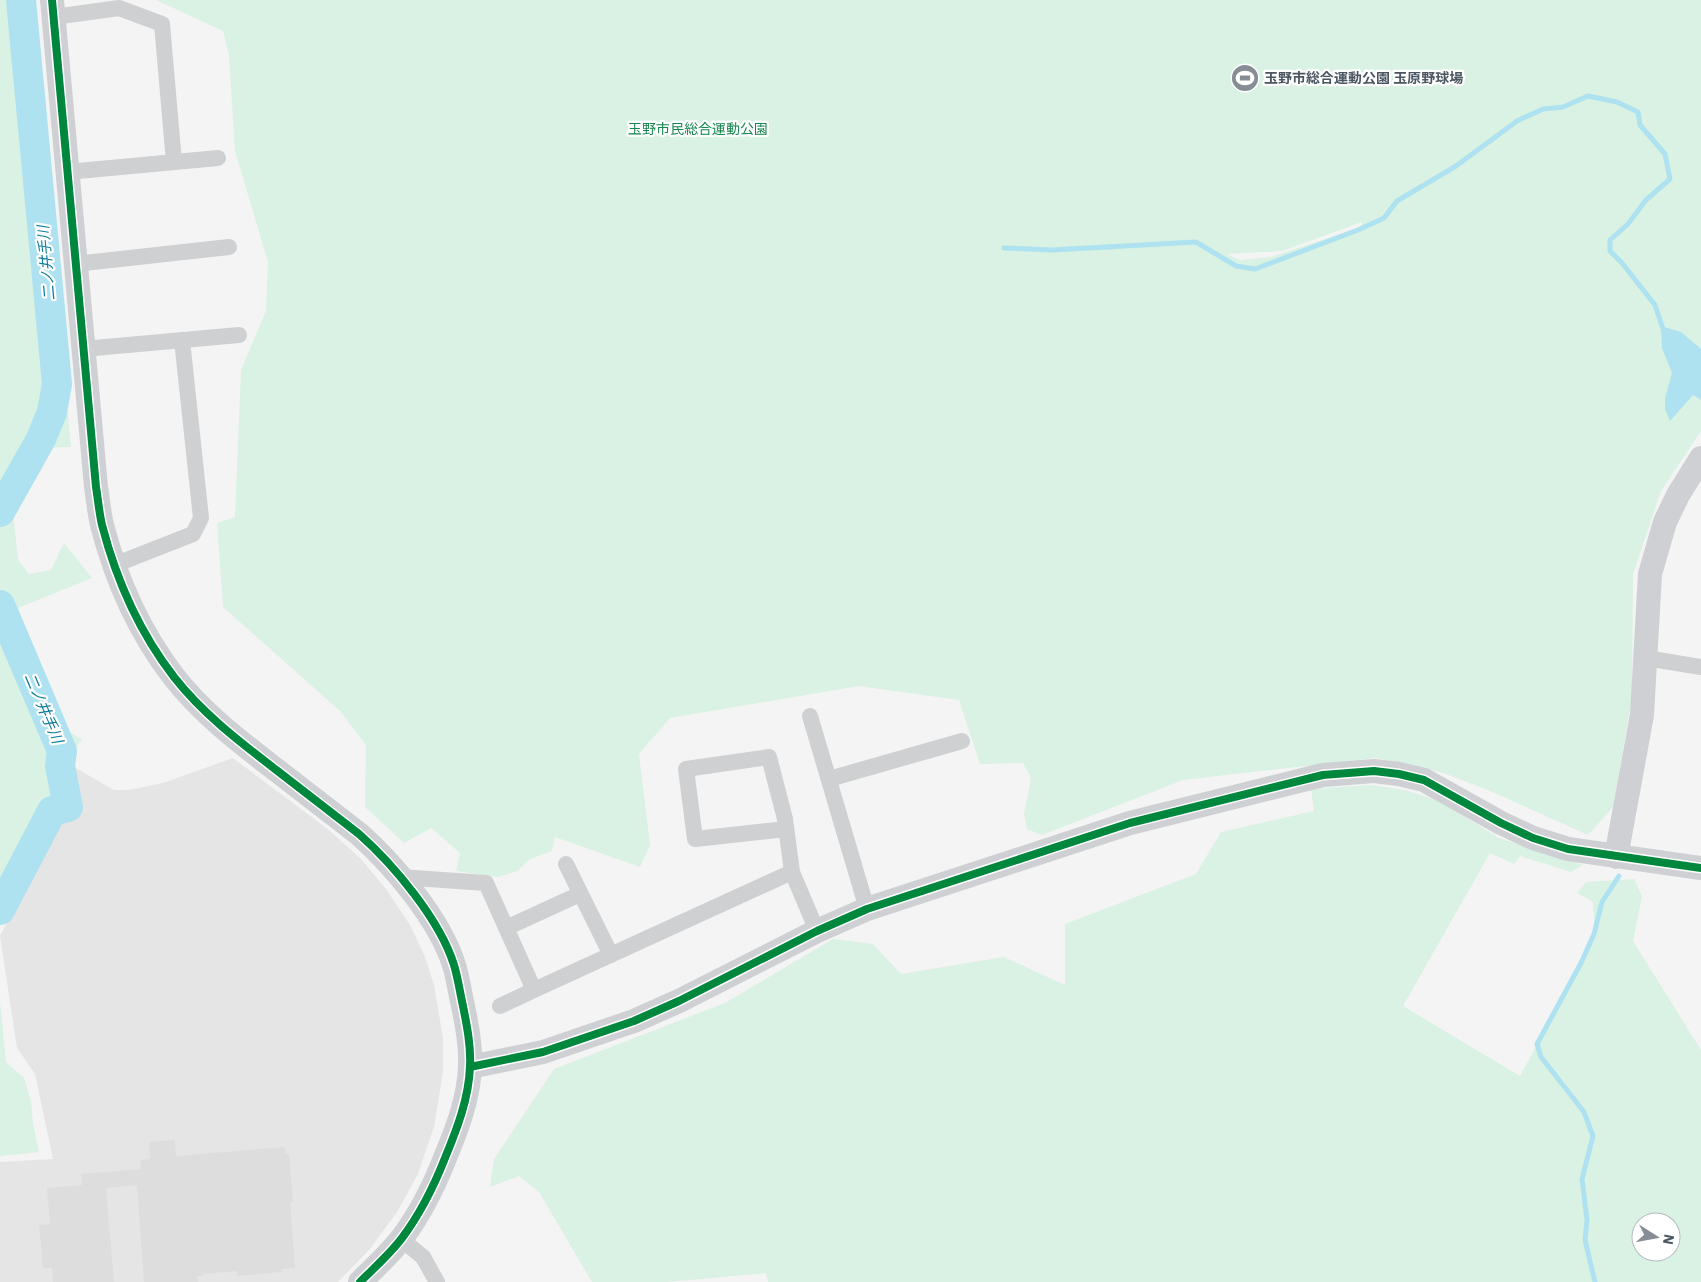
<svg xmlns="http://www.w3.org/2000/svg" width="1701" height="1282" font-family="'IBM Plex Sans','Noto Sans JP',sans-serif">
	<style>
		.education { fill: #e6e5e6 }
		.green { fill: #d9f2e3; fill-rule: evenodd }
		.water { fill: #aee2f0 }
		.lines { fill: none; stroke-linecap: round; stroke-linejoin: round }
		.stream { stroke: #aee2f0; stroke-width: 5 }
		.river { stroke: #aee2f0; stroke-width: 30 }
		.building { fill: #ddddde }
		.street { stroke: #ced0d2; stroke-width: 16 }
		.secondary { stroke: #ced0d4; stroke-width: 24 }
		.cycleway-casing { stroke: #fff; stroke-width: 11 }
		.cycleway { stroke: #00873e; stroke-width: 8 }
		.labels { text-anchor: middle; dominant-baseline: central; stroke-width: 4.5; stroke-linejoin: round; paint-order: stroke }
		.poi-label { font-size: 14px; font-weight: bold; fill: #4a5661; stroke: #fff; text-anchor: start }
		.park-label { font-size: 14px; fill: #17864f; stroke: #fff }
		.water-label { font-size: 15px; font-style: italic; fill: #0c7c9b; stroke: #fff }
	</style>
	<rect width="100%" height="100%" fill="#f4f4f4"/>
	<path class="education" d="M233 758 329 830 361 859 386 889 410 925 425 957 434 985 443 1038V1072L434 1127 418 1174 397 1212 369 1250 338 1282H0V1162L53 1159 35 1074 17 1048 0 936 64 814 73 816 74 809 67 768 74 767 114 790H129L163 783Z"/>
	<path class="green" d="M0 0H29L71 447 31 448 13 512 18 560 29 574 51 570 64 543 92 578 18 608 69 732 82 739 67 760 55 797 0 893Z
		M156 0H1701V431L1661 491 1633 574 1632 698 1613 807 1588 835 1488 790 1446 774 1409 764 1375 758 1183 780 1042 835 1027 829 1024 814 1031 778 1023 763 980 764 959 700 859 686 670 718 639 754 650 845 640 867 555 837 552 851 530 859 517 871 498 877 456 871 460 853 431 828 404 843 365 807 366 745 340 711 223 607 217 523 235 517 241 370 266 311 268 262 235 151 229 55 223 31ZM1362 222 1361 227 1271 257 1240 260 1227 254 1282 251Z
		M1372 785 1405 790 1439 801 1499 838 1583 865 1571 872 1520 856 1514 864 1490 853 1403 1006 1520 1076 1595 938 1593 902 1577 893 1586 882 1634 879 1642 896 1633 941 1701 1050V1282H768L766 1273 667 1282H592L539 1192 519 1176 490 1187 494 1159 554 1069 725 1003 833 939 873 944 901 974 1004 957 1065 985V924L1196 874 1221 832 1314 811 1311 789ZM1641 1222H1671V1252H1641Z
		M0 1001 6 1062 24 1078 31 1101 33 1124 39 1152 0 1156Z"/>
	<path class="water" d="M1661 326 1681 332 1701 349V400L1693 395 1670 421 1665 409V398L1672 373 1662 348Z"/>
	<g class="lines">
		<path class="stream" d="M1004 248 1052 250 1196 242 1236 266 1255 269 1358 230 1384 218 1397 201 1456 166 1517 121 1543 109 1563 107 1588 96 1617 102 1638 112 1640 125 1665 154 1670 179 1646 200 1628 224 1610 240V251L1622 263 1655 305 1664 332
			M1595 1282 1585 1240 1587 1220 1582 1179 1593 1136 1584 1112 1541 1057 1537 1044 1581 963 1594 934 1602 902 1619 876"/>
		<path class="river" d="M0 512 41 439 52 412 57 384 21 0
			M0 605 62 751 60 766 68 807 52 811 0 910"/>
	</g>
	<path class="building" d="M175 1140 176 1156 285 1147V1154H289L293 1202H290L295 1268 282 1269V1272L237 1276V1271L202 1274V1276H197L198 1282H144L137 1185 106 1188 114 1282H53L52 1268H43L39 1225 50 1224 47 1188 82 1185 81 1174 141 1169 140 1160 150 1159 149 1142Z"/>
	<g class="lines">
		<path class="street" d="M54 17 119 8 162 24 174 162
			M67 172 218 158
			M75 264 229 247
			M83 349 239 335
			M114 565 193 534 201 518 182 340
			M1646 658 1701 667
			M810 716 867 909
			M829 779 962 741
			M786 829 695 839 686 769 769 757 785 819 792 872
			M566 864 611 955
			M400 877 486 883 534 990 500 1006
			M506 928 580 894
			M534 990 792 872 817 931
			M401 1239 423 1257 437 1282"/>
		<path class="secondary" d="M52 0 96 487C98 499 99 512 102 525 116 579 140 633 174 677 202 713 240 742 275 769 303 791 331 812 359 834 394 865 440 920 454 965 458 978 460 993 463 1006 467 1026 471 1046 470 1066 469 1098 457 1129 445 1158 434 1186 420 1214 402 1238 390 1254 374 1268 360 1282
			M1616 857 1642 715 1650 574 1665 522 1678 495 1701 458
			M470 1067 543 1052 634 1021 679 1001 817 931 867 909 1130 823 1323 775 1374 771 1399 774 1424 780 1501 823 1533 838 1568 849 1701 868"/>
		<defs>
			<path id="cycleway" d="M52 0 96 487C98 499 99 512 102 525 116 579 140 633 174 677 202 713 240 742 275 769 303 791 331 812 359 834 394 865 440 920 454 965 458 978 460 993 463 1006 467 1026 471 1046 470 1066 469 1098 457 1129 445 1158 434 1186 420 1214 402 1238 390 1254 374 1268 360 1282
				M470 1067 543 1052 634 1021 679 1001 817 931 867 909 1130 823 1323 775 1374 771 1399 774 1424 780 1501 823 1533 838 1568 849 1701 868"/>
		</defs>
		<use href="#cycleway" class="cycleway-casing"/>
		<use href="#cycleway" class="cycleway"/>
	</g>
	<defs>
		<symbol id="stadium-disc" viewBox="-11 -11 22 22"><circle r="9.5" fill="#868d94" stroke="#fff"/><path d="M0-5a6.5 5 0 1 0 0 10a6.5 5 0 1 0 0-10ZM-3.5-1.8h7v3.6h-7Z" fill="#fff"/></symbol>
	</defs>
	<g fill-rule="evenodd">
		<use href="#stadium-disc" x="1229" y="62" width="32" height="32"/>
	</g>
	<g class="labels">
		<g class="poi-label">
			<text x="1264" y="78">玉野市総合運動公園 玉原野球場</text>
		</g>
		<g class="park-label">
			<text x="698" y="129">玉野市民総合運動公園</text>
		</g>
		<g class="water-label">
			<text transform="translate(46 263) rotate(-95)">二ノ井手川</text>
			<text transform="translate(44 708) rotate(67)">二ノ井手川</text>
		</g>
	</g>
	<g transform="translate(1656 1237) rotate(101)"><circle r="24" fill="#ffffff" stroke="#b7bbc0"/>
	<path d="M0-4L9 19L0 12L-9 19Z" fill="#868d94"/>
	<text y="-8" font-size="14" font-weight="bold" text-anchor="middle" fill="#4a5661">N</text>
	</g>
</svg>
